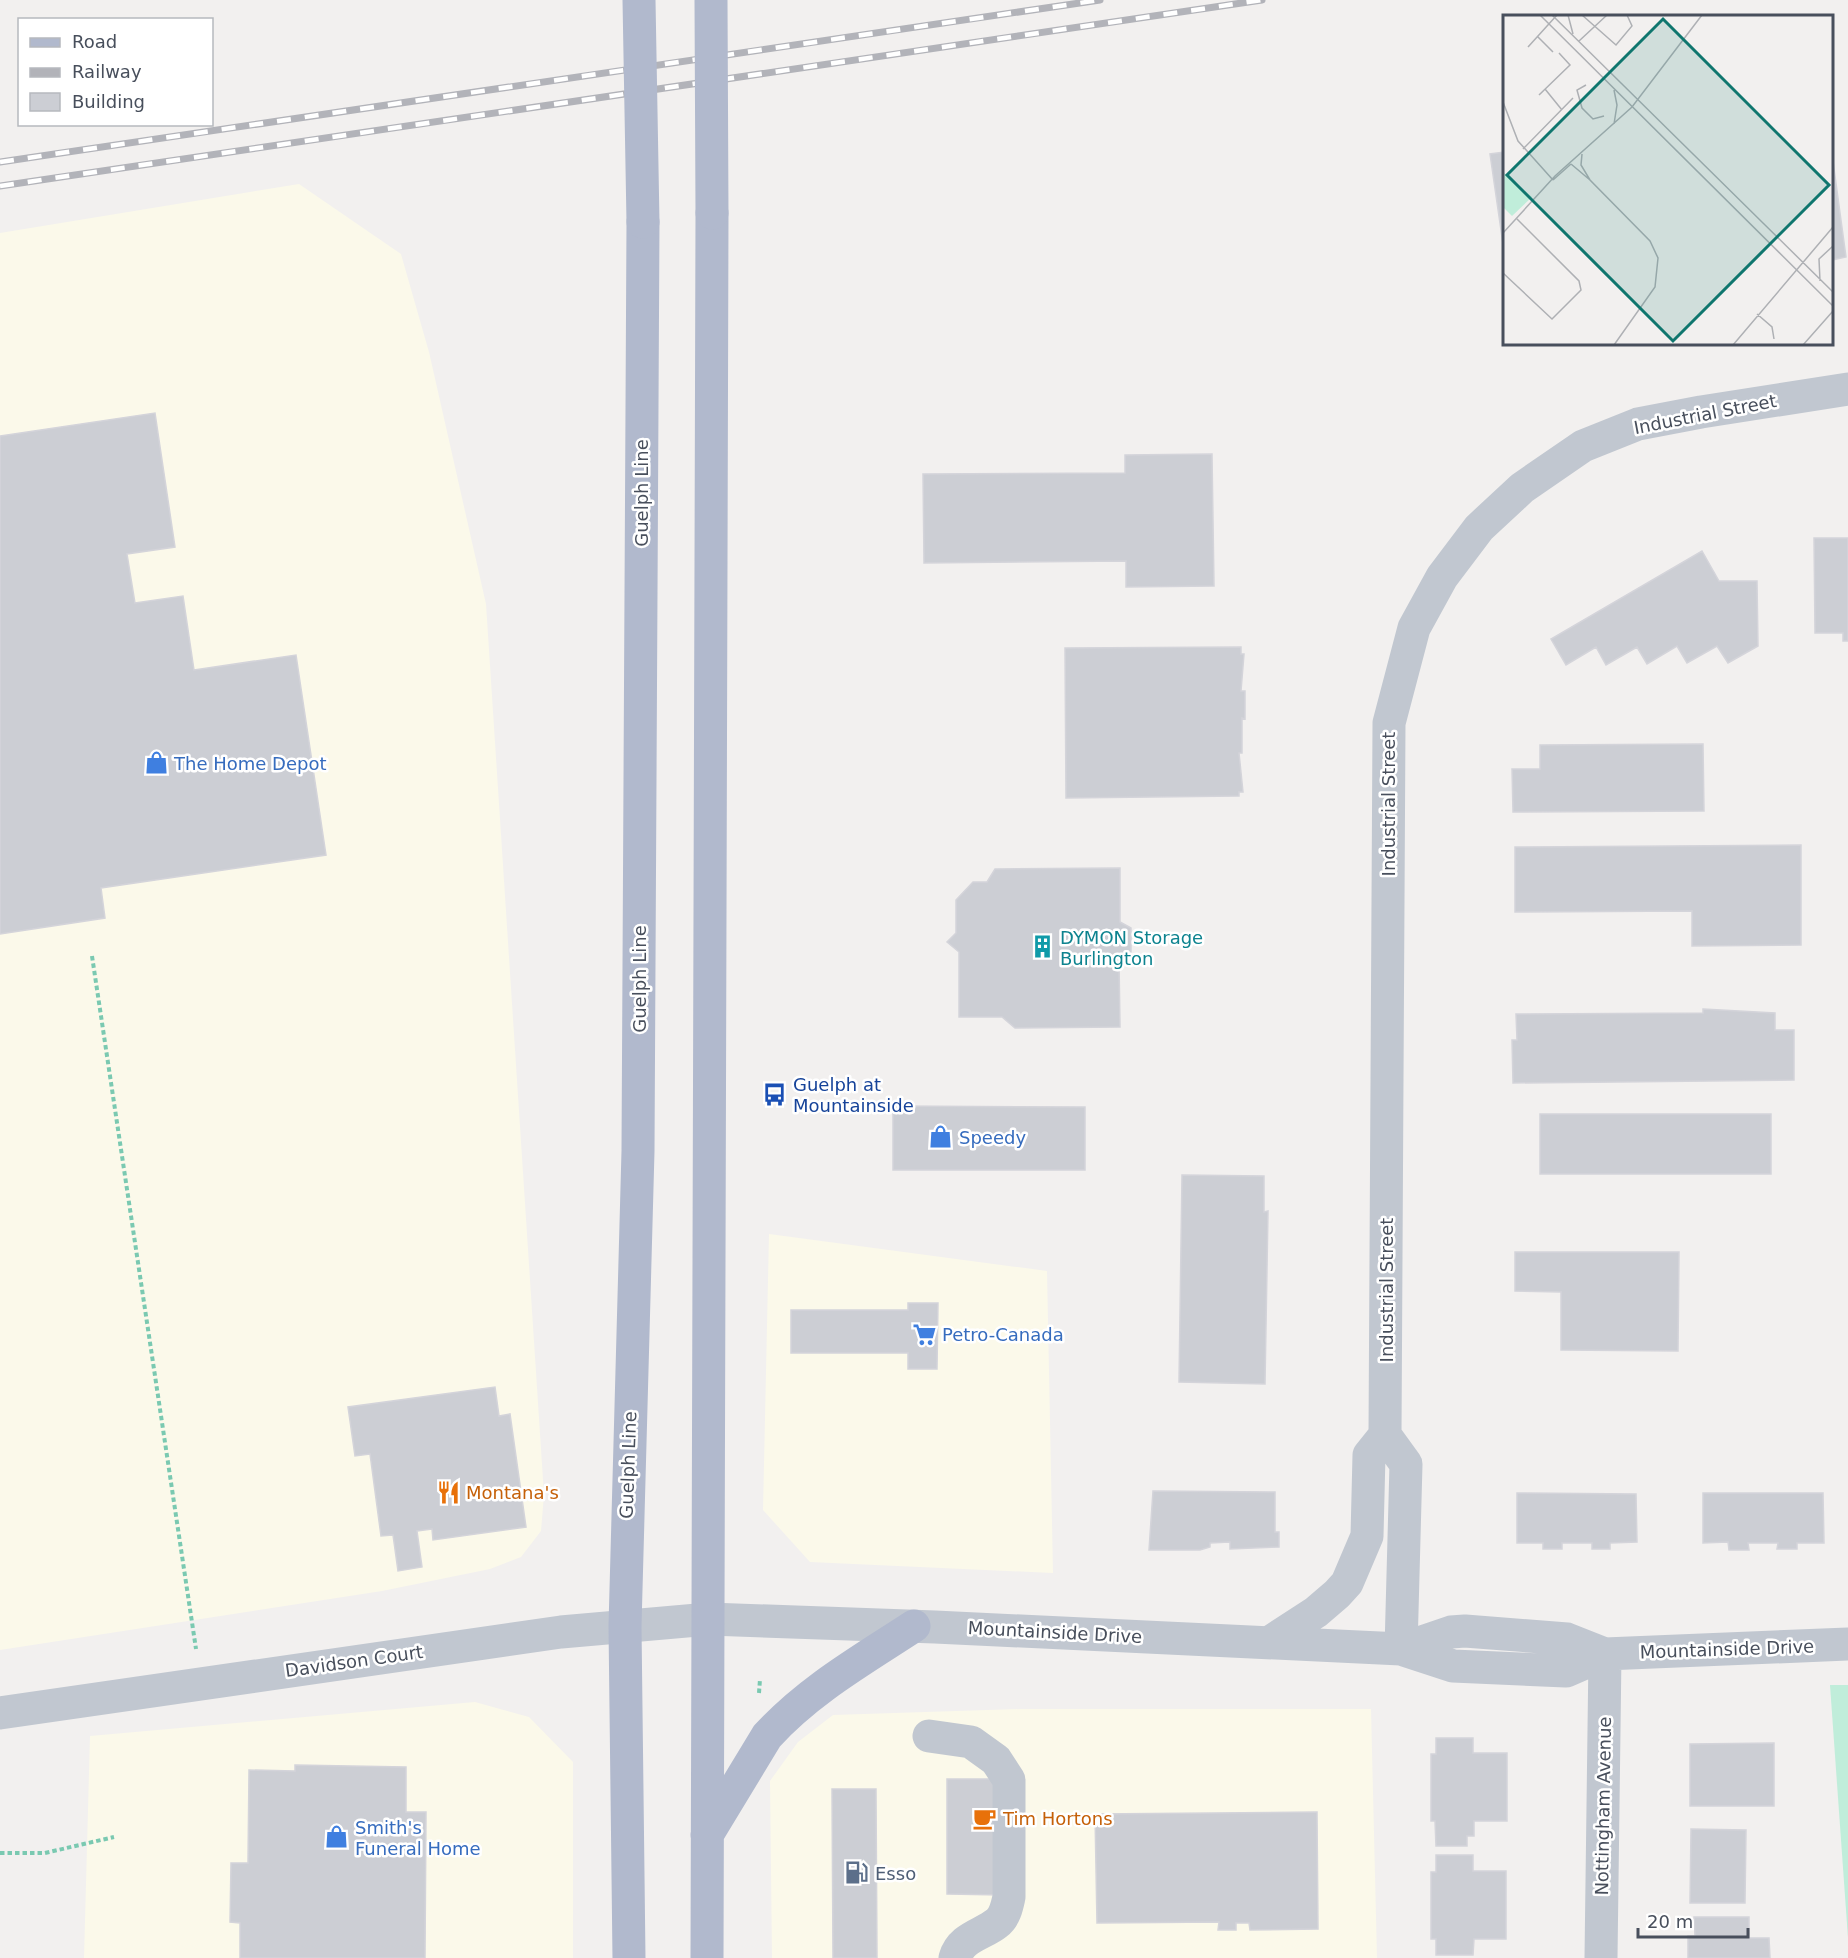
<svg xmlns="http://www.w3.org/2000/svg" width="1848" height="1958" font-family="'DejaVu Sans',sans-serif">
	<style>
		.commercial { fill: #fbf9ea }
		.green { fill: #c0edda }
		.building { fill: #ccced4; stroke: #d4d4da; stroke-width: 1.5 }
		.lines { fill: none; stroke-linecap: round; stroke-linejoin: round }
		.path { stroke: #7ac9b1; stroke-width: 4; stroke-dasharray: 4.5 3; stroke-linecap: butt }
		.minor { stroke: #c1c7d0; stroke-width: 33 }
		.major { stroke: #b1b9cd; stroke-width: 33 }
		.rail-casing { stroke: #b2b3b9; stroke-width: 7 }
		.rail { stroke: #fff; stroke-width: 4.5; stroke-dasharray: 14; stroke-linecap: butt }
		.major-bridge { stroke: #b1b9cd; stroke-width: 33 }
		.labels { text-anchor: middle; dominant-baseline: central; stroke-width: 5; stroke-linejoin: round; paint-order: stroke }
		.street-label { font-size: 18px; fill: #484f5c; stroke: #fff }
		.shop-label { font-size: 18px; fill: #366cbe; stroke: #fff; text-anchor: start }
		.culture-label { font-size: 18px; fill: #0d838f; stroke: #fff; text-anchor: start }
		.transit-label { font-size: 18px; fill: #164399; stroke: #fff; text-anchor: start }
		.food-label { font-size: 18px; fill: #c56008; stroke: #fff; text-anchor: start }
		.service-label { font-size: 18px; fill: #4e5e75; stroke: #fff; text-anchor: start }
		.inset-road { fill: none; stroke: #aeb0b4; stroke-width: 1.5 }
		.view { fill: #0f766e; fill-opacity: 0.15; stroke: #0f766e; stroke-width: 3 }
		.inset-edge { fill: none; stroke: #484f5c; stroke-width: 3 }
	</style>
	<rect width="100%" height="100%" fill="#f2f0ef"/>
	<path class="commercial" d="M299 184 401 254 429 352 486 604 544 1495 541 1531 521 1557 490 1569 382 1591 0 1650V233Z
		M769 1234 1047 1271 1053 1573 810 1562 763 1510Z
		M475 1702 529 1717 573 1762V1958H84L90 1736Z
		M1021 1709H1371L1377 1958H772L770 1781 798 1742 833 1715Z"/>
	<path class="green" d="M1830 1685H1848V1938Z"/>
	<path class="building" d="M1504 152V251L1490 154Z
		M1832 154 1846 257 1832 260Z
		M155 413 175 547 127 554 135 603 183 596 194 670 296 655 326 855 101 888 105 918 0 934V436Z
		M1212 454 1214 586 1126 587V561L924 563 923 474 1125 473V455Z
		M1814 538H1848V641H1843V633H1815Z
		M1702 551 1719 581H1757L1758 646 1728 663 1717 646 1687 663 1677 646 1647 664 1637 647 1606 665 1596 647 1566 665 1551 639Z
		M1241 647V654H1244L1241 691H1245V719L1242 718V753H1239L1243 792H1239V796L1066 798 1065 648Z
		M1703 744 1704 811 1513 812 1512 769H1540V745Z
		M1801 845V945L1692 946V911L1515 912V847Z
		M1120 868V922L1131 928V956L1119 961 1120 1027 1015 1028 1002 1017H959V952L947 942 956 933V900L973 882H987L995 869Z
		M1703 1009 1775 1013V1030H1794V1080L1513 1083 1512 1040H1517L1516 1014 1703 1013Z
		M893 1106 1085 1107V1170H893Z
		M1540 1114H1771V1174H1540Z
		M1182 1175 1264 1176V1212L1268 1211 1265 1384 1179 1382Z
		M1515 1252H1679L1678 1351 1561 1350V1292L1515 1291Z
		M908 1303H938L937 1369H908V1353H791V1310H908Z
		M495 1387 499 1416 510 1414 526 1527 433 1540 432 1529 417 1531 422 1567 398 1571 393 1535 381 1536 370 1454 355 1456 348 1407Z
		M1153 1491 1275 1492V1532H1279V1547L1230 1549V1542L1210 1543V1547L1200 1550H1149Z
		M1517 1493 1636 1494 1637 1542 1610 1543V1549H1592V1543H1562V1549H1543V1543H1517Z
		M1703 1493H1823L1824 1543H1797V1549H1777L1778 1543H1748L1749 1550H1729L1728 1542 1703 1543Z
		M1436 1738H1473V1753H1507V1821H1474V1836H1467V1846H1436L1435 1821H1431V1754H1436Z
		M1774 1743V1806H1690V1744Z
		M295 1765 406 1767V1812H426L425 1958H240V1923L230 1922 231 1863H248L249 1770 295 1771Z
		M947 1779H1003L1002 1895 947 1894Z
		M832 1789H876L877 1958H833Z
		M1317 1812 1318 1929 1250 1930 1249 1923H1236V1930H1218L1219 1922 1097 1923 1095 1814Z
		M1691 1829 1746 1830 1745 1903H1690Z
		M1436 1855H1473V1871H1506V1939H1474L1473 1955H1436V1939H1431V1872H1436Z
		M1694 1917H1749V1938H1769L1770 1958H1688V1936H1695Z"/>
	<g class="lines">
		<path class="path" d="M92 956 196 1649
			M759 1693 760 1679
			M0 1853H45L114 1837"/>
		<path class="minor" d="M1270 1642 1316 1612 1337 1594 1347 1583 1367 1536 1369 1455 1385 1435
			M1401 1649 1406 1464 1385 1435 1389 723 1414 628 1442 577 1479 528 1522 488 1583 446 1638 424 1701 412 1848 389
			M1401 1649 1451 1632 1465 1631 1567 1639 1605 1654
			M0 1713 561 1632 709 1619 935 1627 1401 1649 1453 1666 1566 1671 1605 1654 1848 1644
			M929 1736 971 1742 996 1760 1009 1780V1897C1007 1906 1005 1917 997 1923 982 1935 961 1937 955 1958
			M1601 1958 1605 1654"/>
		<path class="major" d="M707 1835 767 1736C809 1690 862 1660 914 1626
			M629 1958 625 1626 638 1151 643 222
			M707 1958 712 213"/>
		<defs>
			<path id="rail" d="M0 162 1100 0
				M0 186 1262 0"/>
		</defs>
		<use href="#rail" class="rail-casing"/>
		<use href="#rail" class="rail"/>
		<path class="major-bridge" d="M639 0 643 222
			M711 0 712 213"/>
	</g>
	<defs>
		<symbol id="shop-bare" viewBox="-9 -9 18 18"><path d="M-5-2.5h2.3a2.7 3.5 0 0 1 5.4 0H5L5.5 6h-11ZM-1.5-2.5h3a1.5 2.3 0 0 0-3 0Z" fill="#3f7fe0" stroke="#fff" stroke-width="2.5" paint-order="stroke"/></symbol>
		<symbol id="building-bare" viewBox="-9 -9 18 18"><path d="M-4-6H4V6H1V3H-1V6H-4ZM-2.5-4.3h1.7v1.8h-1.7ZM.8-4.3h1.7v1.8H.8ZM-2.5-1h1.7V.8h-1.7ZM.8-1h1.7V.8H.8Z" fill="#0f9aa8" stroke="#fff" stroke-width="2.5" paint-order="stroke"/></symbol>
		<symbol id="bus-bare" viewBox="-9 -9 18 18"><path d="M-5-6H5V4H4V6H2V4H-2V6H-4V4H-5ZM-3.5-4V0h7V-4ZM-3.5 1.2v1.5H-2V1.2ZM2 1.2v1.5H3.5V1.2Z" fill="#1a4fb4" stroke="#fff" stroke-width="2.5" paint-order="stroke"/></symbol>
		<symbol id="supermarket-bare" viewBox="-9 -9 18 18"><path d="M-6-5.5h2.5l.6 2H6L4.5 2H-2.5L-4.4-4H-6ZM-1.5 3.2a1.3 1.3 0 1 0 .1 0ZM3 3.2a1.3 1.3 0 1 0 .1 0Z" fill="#3f7fe0" stroke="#fff" stroke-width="2.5" paint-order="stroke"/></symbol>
		<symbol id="restaurant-bare" viewBox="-9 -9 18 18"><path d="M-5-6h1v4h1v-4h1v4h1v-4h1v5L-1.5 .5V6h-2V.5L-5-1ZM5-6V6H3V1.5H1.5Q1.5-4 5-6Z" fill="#e8710a" stroke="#fff" stroke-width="2.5" paint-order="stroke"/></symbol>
		<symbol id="cafe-bare" viewBox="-9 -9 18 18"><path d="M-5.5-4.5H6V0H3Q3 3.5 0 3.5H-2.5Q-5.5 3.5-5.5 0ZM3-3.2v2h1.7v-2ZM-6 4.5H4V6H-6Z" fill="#e8710a" stroke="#fff" stroke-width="2.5" paint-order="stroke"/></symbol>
		<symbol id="fuel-bare" viewBox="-9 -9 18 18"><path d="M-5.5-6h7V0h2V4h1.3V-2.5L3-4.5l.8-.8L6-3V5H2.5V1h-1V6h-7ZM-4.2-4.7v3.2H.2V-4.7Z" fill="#5c6f8a" stroke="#fff" stroke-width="2.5" paint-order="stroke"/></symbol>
	</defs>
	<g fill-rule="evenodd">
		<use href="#shop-bare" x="140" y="746" width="33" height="33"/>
		<use href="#building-bare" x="1026" y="930" width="33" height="33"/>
		<use href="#bus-bare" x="758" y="1078" width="33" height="33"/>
		<use href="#shop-bare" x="924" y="1120" width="33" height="33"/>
		<use href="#supermarket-bare" x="908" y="1318" width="33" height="33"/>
		<use href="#restaurant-bare" x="432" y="1476" width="33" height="33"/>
		<use href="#cafe-bare" x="968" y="1802" width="33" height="33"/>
		<use href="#shop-bare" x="320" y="1820" width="33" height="33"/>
		<use href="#fuel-bare" x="840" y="1856" width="33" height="33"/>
	</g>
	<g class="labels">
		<g class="street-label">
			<text transform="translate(1705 414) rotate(-11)">Industrial Street</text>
			<text transform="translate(641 493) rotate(-90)">Guelph Line</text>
			<text transform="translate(1388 804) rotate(-90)">Industrial Street</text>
			<text transform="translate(639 979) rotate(-90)">Guelph Line</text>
			<text transform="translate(1386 1290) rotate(-90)">Industrial Street</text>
			<text transform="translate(628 1465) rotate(-88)">Guelph Line</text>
			<text transform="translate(1055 1632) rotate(3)">Mountainside Drive</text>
			<text transform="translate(1727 1649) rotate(-2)">Mountainside Drive</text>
			<text transform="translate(354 1661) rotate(-8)">Davidson Court</text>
			<text transform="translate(1603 1806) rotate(-89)">Nottingham Avenue</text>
		</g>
		<g class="shop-label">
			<text x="174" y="763">The Home Depot</text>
			<text x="959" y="1137">Speedy</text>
			<text x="942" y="1334">Petro-Canada</text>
			<text x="355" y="1827">Smith's<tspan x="355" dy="21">Funeral Home</tspan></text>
		</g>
		<g class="culture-label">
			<text x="1060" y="937">DYMON Storage<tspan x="1060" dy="21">Burlington</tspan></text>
		</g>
		<g class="transit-label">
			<text x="793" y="1084">Guelph at<tspan x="793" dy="21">Mountainside</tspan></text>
		</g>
		<g class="food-label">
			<text x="466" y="1492">Montana's</text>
			<text x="1003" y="1818">Tim Hortons</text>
		</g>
		<g class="service-label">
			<text x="875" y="1873">Esso</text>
		</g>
	</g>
	<g transform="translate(1503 15)">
		<rect width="330" height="330" fill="#f2f0ef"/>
		<path d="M0 157 29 182 9 201 0 192Z" fill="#c0edda"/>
		<path class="inset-road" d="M37 0 330 291M49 0 330 277M65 0 70 19M79 0 113 30 129 11 124 0M35 22 50 37M76 26 104 0M25 32 54 0M83 70 74 75 79 93 90 104 101 101M42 74 59 95M36 80 67 50 56 38M0 87 15 126 50 165M111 109 114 90 111 75M20 134 70 83M79 139 78 150 87 165 147 226 155 243 152 272 111 330M68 149 87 165M50 165 68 149M0 218 52 161 129 92 199 0M0 258 49 304 78 275 76 266 14 204M317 266 316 244 330 231M254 299 269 312 271 324M230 330 330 212M300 330 330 296"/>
		<path class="view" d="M160 4 326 170 170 326 4 160Z"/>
		<rect width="330" height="330" class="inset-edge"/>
	</g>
	<rect x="18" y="18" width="195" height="108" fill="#ffffff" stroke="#b6b9be" stroke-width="1.5"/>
	<rect x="30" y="38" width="30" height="9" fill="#b1b9cd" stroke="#b6b9be" stroke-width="1.5"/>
	<text x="72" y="48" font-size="18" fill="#484f5c">Road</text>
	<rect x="30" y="68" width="30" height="9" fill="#b2b3b9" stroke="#b6b9be" stroke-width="1.5"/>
	<text x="72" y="78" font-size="18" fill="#484f5c">Railway</text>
	<rect x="30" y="93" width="30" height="18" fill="#ccced4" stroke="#b6b9be" stroke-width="1.5"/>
	<text x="72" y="108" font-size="18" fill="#484f5c">Building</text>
	<path d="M1638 1928v9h110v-9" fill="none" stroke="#484f5c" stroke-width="3"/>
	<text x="1647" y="1928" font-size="18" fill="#484f5c" stroke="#ffffff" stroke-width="4.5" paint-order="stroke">20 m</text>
</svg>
